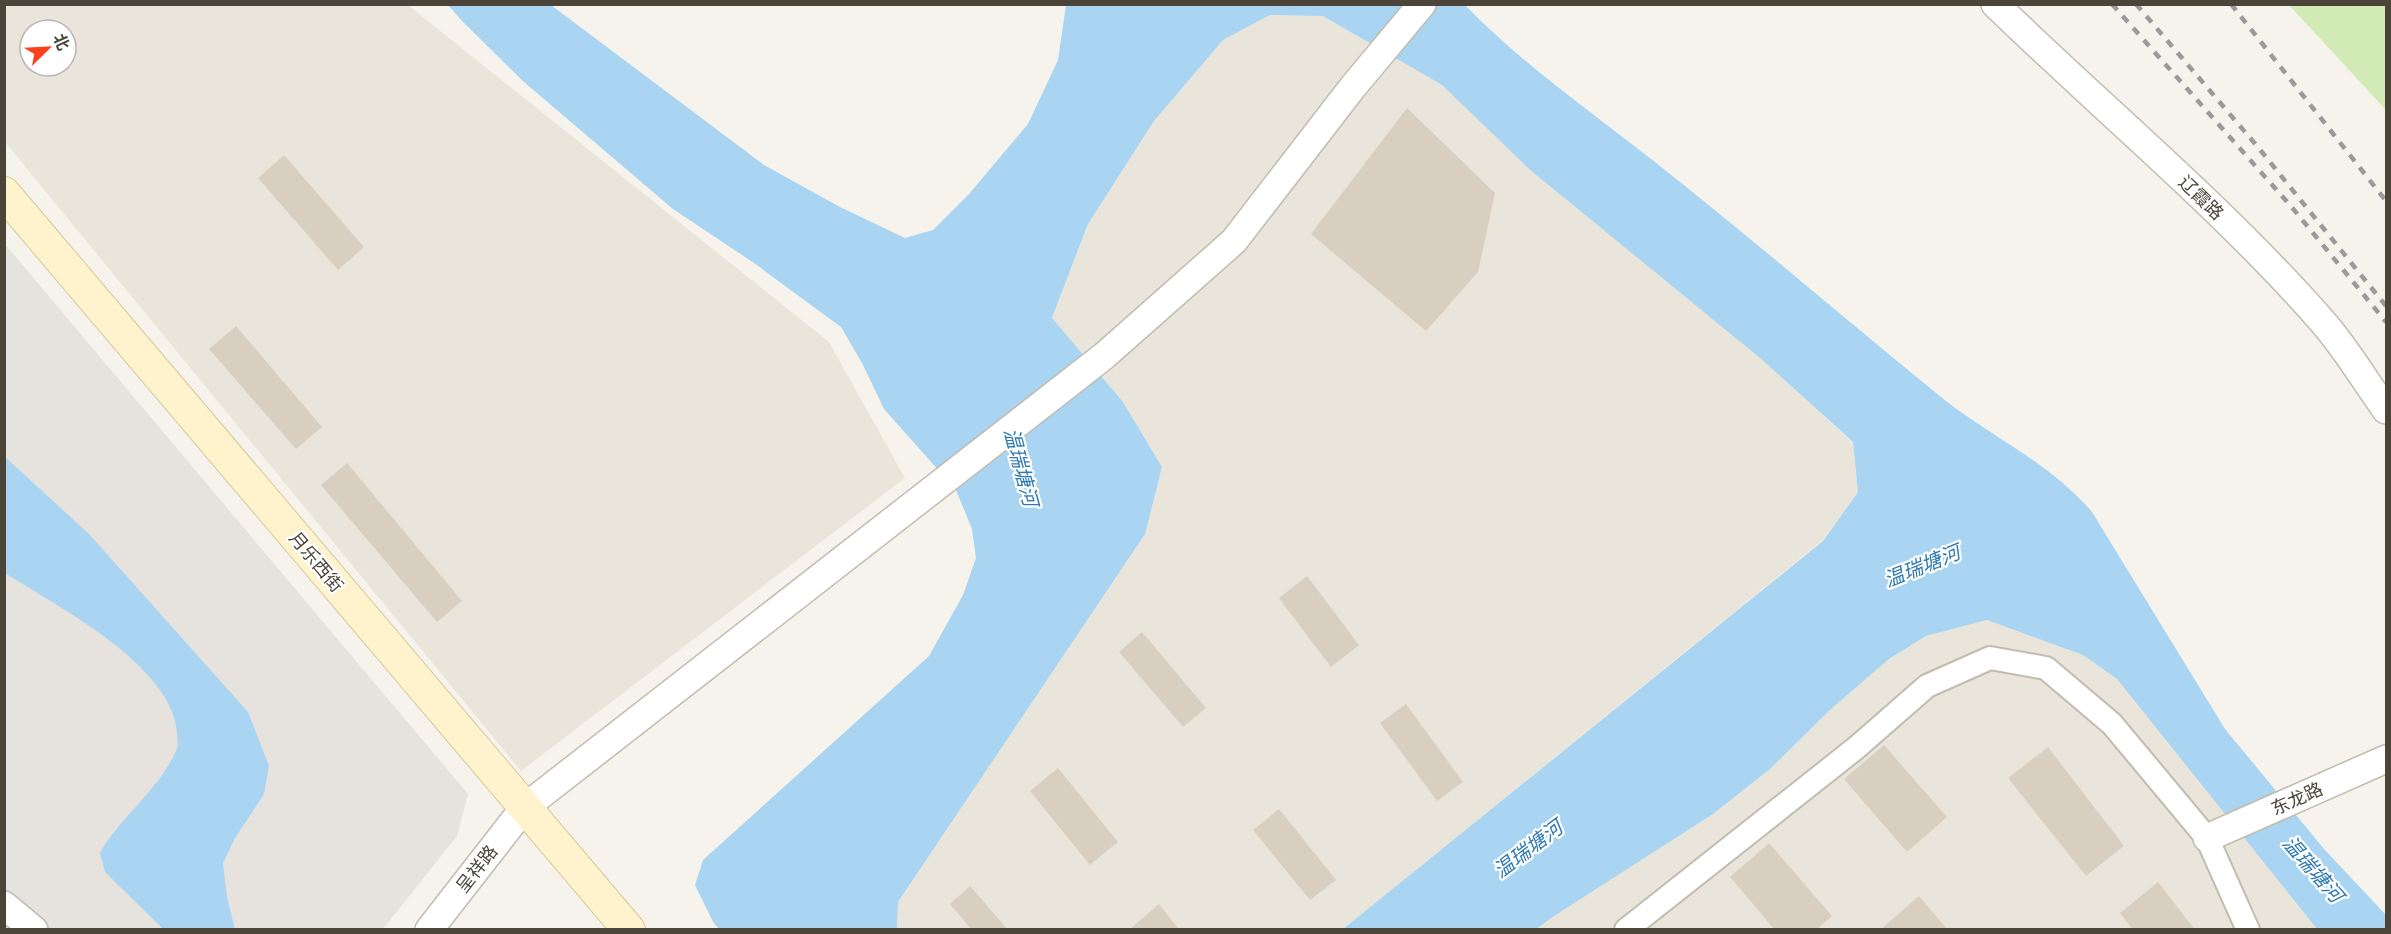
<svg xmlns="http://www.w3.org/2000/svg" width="2391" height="934" font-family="'Fira Sans','Noto Sans SC',sans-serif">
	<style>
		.residential { fill: #eae5da; fill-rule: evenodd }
		.industrial { fill: #e6e2dd }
		.green { fill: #d2eab5 }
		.water { fill: #a9d4f2 }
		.building { fill: #d8cfc1 }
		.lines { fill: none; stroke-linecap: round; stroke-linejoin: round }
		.minor-casing { stroke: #c2bbae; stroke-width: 26 }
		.tertiary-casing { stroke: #c2bbae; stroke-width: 30 }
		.secondary-casing { stroke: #d6c79b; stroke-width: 34 }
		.minor { stroke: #fff; stroke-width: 22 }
		.tertiary { stroke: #fff; stroke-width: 27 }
		.secondary { stroke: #fff3cd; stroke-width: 32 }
		.rail { stroke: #9a9a9a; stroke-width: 4.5; stroke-dasharray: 8 8; stroke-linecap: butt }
		.labels { text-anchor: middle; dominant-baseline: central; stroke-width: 4.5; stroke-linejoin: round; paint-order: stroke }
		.street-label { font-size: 18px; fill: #4b4439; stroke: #fff }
		.water-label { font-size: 20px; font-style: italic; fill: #2e7ab2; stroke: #fff }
	</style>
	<rect width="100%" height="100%" fill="#f6f3ec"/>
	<path class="residential" d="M4 5H408L829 342 905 478 521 771 5 142ZM30 30H66V66H30Z
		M1270 15 1323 16 1442 85 1529 169 1760 358 1853 443 1858 492 1823 540 1343 929 897 930 898 902 1145 534 1162 467 1123 402 1052 319 1088 224 1154 121 1223 40Z
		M1987 620 2083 655 2117 679 2317 929 1537 930 1551 918 1713 814 1770 769 1831 709 1889 659 1926 636Z"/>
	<path class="industrial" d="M4 243 468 794 457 836 383 929H5Z"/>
	<path class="green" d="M2289 5H2386V110Z"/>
	<path class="water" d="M448 5H551L764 165 840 207 905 238 933 230 969 194 1028 124 1058 60 1066 5H1465C1523 65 1594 114 1660 166 1755 241 1847 321 1941 397 1992 438 2048 461 2092 512L2225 729 2324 849 2386 915V929H2317L2117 679 2083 655 1987 620 1926 636 1889 659 1831 709 1770 769 1713 814 1551 918 1537 929H1343L1823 541 1858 492 1853 442 1760 358 1529 169 1442 85 1323 16 1270 15 1223 40 1154 121 1088 224 1052 318 1123 402 1162 467 1145 534 898 902 897 929H719L713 922 695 885 703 860 929 656 963 595 976 558 972 529 956 490 884 409 862 363 841 327 754 263 673 209 524 82 463 22Z
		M4 456 89 534 248 712 269 766 264 794 235 838 223 863 227 898 235 929H163L105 872 100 853C121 816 158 791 176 751 179 745 177 739 177 733 173 665 56 606 5 573Z"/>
	<path class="building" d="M1407 108 1495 193 1478 272 1426 331 1311 234Z
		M284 155 364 247 338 270 258 178Z
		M236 326 322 427 296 449 209 349Z
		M347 463 462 601 437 622 321 485Z
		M1307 576 1359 645 1331 667 1279 598Z
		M1142 632 1206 708 1183 727 1119 652Z
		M1406 704 1463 782 1437 801 1380 723Z
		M1884 745 1947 817 1907 852 1844 779Z
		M2048 747 2124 846 2086 876 2008 778Z
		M1058 768 1118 842 1090 865 1030 791Z
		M1279 809 1336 880 1310 900 1253 830Z
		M1769 843 1832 916 1816 930H1775L1730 877Z
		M2158 882 2195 930H2133L2120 913Z
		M970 886 1008 930H972L950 904Z
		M1919 896 1948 930H1880Z
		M1159 904 1179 930H1129Z"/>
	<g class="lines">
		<defs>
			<path id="minor" d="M1626 930 1856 748 1927 686 1990 658 2046 668 2112 724 2207 838 2248 930"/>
			<path id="tertiary" d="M1995 4C2104 110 2222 207 2322 321 2346 348 2365 381 2386 410
				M2207 838 2386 759
				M4 905 34 930
				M429 930 524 808 1104 356 1234 241 1352 88 1422 4"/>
			<path id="secondary" d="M4 193 629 930"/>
		</defs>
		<use href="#minor" class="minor-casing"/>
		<use href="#tertiary" class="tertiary-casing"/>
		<use href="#secondary" class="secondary-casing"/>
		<use href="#minor" class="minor"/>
		<use href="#tertiary" class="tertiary"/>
		<use href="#secondary" class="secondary"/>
		<path class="rail" d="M2112 4 2290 205 2386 322
			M2136 4 2257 146 2386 306
			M2231 4 2386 201"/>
	</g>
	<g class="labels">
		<g class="street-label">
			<text transform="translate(2201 198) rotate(44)">辽霞路</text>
			<text transform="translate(316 562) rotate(50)">月乐西街</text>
			<text transform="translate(2297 799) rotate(-24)">东龙路</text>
			<text transform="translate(477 869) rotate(-52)">呈祥路</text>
		</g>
		<g class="water-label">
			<text transform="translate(1021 467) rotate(75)">温瑞塘河</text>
			<text transform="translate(1922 566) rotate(-22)">温瑞塘河</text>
			<text transform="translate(1528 849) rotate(-37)">温瑞塘河</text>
			<text transform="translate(2313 869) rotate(49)">温瑞塘河</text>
		</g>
	</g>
	<rect width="2391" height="934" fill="none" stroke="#4b4439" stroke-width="12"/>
	<g transform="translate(48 48) rotate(66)"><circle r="28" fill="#ffffff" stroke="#b7b4b0" stroke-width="1.5"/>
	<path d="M0-4.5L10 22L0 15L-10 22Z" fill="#fc3f1d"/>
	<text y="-9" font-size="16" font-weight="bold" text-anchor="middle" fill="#4b4439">北</text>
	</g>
</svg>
